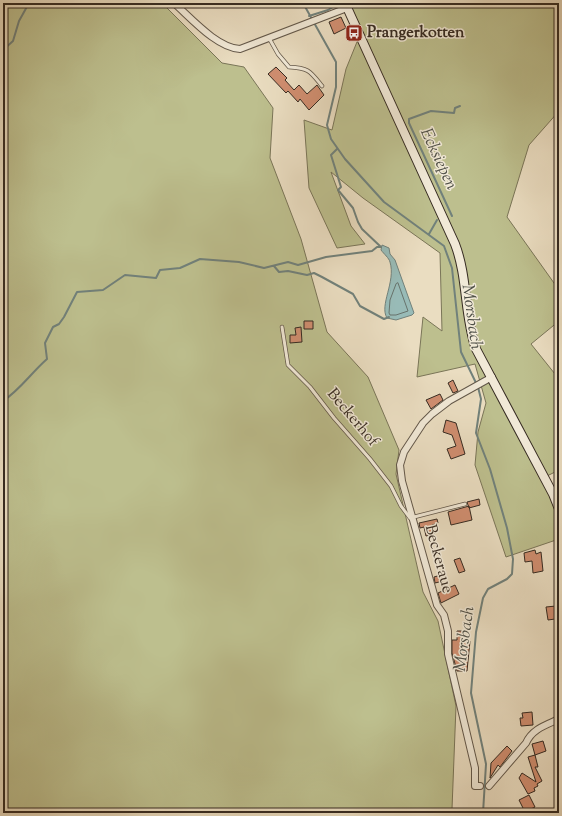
<svg xmlns="http://www.w3.org/2000/svg" width="562" height="816" font-family="'Sorts Mill Goudy',serif">
	<style>
		.green { fill: #bdbf8e; stroke: #7a7558 }
		.water { fill: #98bbb7; stroke: #71817b }
		.lines { fill: none; stroke-linecap: round; stroke-linejoin: round }
		.shore { stroke: #67736c; stroke-width: 1 }
		.stream { stroke: #71817b; stroke-width: 2 }
		.building { fill: #d08e70; stroke: #362b22 }
		.service-casing { stroke: #63584a; stroke-width: 4.5 }
		.minor-casing { stroke: #63584a; stroke-width: 8 }
		.secondary-casing { stroke: #362b22; stroke-width: 10 }
		.service { stroke: #f1e9d7; stroke-width: 3 }
		.minor { stroke: #f1e9d7; stroke-width: 6 }
		.secondary { stroke: #f1e9d7; stroke-width: 8 }
		.labels { text-anchor: middle; dominant-baseline: central; stroke-width: 3; stroke-linejoin: round; paint-order: stroke }
		.poi-label { font-size: 16px; font-weight: bold; fill: #362b22; stroke: #f1e9d7; text-anchor: start }
		.street-label { font-size: 16px; fill: #362b22; stroke: #f1e9d7 }
		.water-label { font-size: 17px; font-style: italic; fill: #4e4f47; stroke: #f1e9d7 }
	</style>
	<rect width="100%" height="100%" fill="#eaddc1"/>
	<filter id="stains"><feTurbulence type="fractalNoise" baseFrequency=".005" numOctaves="4"/><feColorMatrix values="0 0 0 0 .2 0 0 0 0 .09 0 0 0 0 .02 0 0 0 .5 -.17"/></filter>
	<radialGradient id="worn" r=".72"><stop offset=".6" stop-color="#630" stop-opacity="0"/><stop offset="1" stop-color="#630" stop-opacity=".3"/></radialGradient>
	<path class="green" d="M3 3H162L222 63 244 67 273 108 270 158 301 239 327 332 368 377 399 450 396 474 423 592 438 621 456 706 452 809 455 813H3Z
		M346 3H559V111L529 145 507 217 559 290V321L531 344 559 379V470L541 479C554 500 559 514 559 539L506 557 475 465 478 432 486 403 475 364 417 377 423 317 442 331 440 253 363 198 331 172 351 226 365 244 337 248 309 188 304 120 332 130 346 69 361 32Z"/>
	<path class="water" d="M382 245 389 248 390 254 395 260 414 313 412 315 396 320 387 318C379 305 396 282 390 262 389 258 384 254 381 250Z"/>
	<g class="lines">
		<path class="shore" d="M398 283 408 311 396 315H390L389 313 390 300 396 284Z"/>
		<path class="stream" d="M303 3 336 62V87L327 125 331 139 345 159 384 202 444 246 452 268 461 352 478 387 481 399 476 433 490 469 507 528 513 559 512 574 507 579 488 589 483 598 476 632 471 693 486 764 483 813
			M384 3 389 5 398 3
			M353 6 359 3
			M309 16 328 10 338 4
			M3 50 13 41 19 21 29 3
			M452 216 409 123V119L431 111 454 113 455 108 460 106
			M429 234 437 220
			M274 266 279 272 288 271 307 275 314 273 322 277 353 294 360 306 384 319 389 317
			M3 401C20 390 31 373 47 359L45 343 53 327 59 324 64 317 77 292 103 290 125 275 156 278 160 270 180 268 200 259 239 262 264 268 288 262 298 265 326 257 372 251 377 247H381L362 229 358 222 353 208 338 190 341 187 331 155 337 149"/>
	</g>
	<path class="building" d="M341 17 346 28 334 34 329 22Z
		M276 67 287 78 285 80 294 90 299 85 307 94 317 85 324 95 309 110 300 99 298 102 288 91 286 93 268 74Z
		M304 321H313V329H304Z
		M301 327 302 342 290 343V335H296L295 328Z
		M453 380 458 391 453 393 448 383Z
		M440 394 443 400 431 409 426 400Z
		M446 420 456 423 465 454 451 459 447 449 456 446 452 435 443 432Z
		M479 499 480 505 469 508 467 502Z
		M469 506 472 520 451 525 448 512Z
		M437 519 438 523 432 525 434 534 426 536 424 527 420 528 419 523Z
		M535 550 536 554 541 552 543 571 533 573 532 561 525 562 524 553Z
		M460 558 465 571 459 573 454 560Z
		M441 575 443 581 435 583 434 577Z
		M455 585 459 594 441 603 438 593Z
		M556 606 558 617H555V619L548 620 546 607Z
		M457 631H463V641H470L467 671H457L452 653V640H457Z
		M532 712 533 725 521 726 520 718H523L522 713Z
		M543 741 546 751 535 755 538 767H535L542 781 537 784 538 786 534 788 535 791 528 794 519 778 522 773 536 782 528 757 535 755 532 744Z
		M507 746 512 751 500 767 498 765 490 778 491 763Z
		M529 795 535 807 525 812 519 800Z"/>
	<g class="lines">
		<defs>
			<path id="service" d="M269 38 278 54 289 67C309 68 310 71 322 86
				M282 327 288 365 310 387 334 418 370 459 391 486 401 506 410 518
				M414 517 465 504"/>
			<path id="minor" d="M174 3C191 18 217 48 240 49L347 8
				M480 786H475V768L448 654V631L444 615 437 605 402 481 400 465 404 452 423 423 432 414 449 401 492 377
				M489 786 526 743C532 729 546 725 559 719"/>
			<path id="secondary" d="M345 3 455 244C468 278 464 315 476 349L553 494 559 509"/>
		</defs>
		<use href="#service" class="service-casing"/>
		<use href="#minor" class="minor-casing"/>
		<use href="#secondary" class="secondary-casing"/>
		<use href="#service" class="service"/>
		<use href="#minor" class="minor"/>
		<use href="#secondary" class="secondary"/>
	</g>
	<defs>
		<symbol id="bus-square" viewBox="-11 -11 22 22"><rect x="-9" y="-9" width="18" height="18" rx="4" fill="#8f2418" stroke="#f1e9d7"/><path d="M-5-6H5V4H4V6H2V4H-2V6H-4V4H-5ZM-3.5-4V0h7V-4ZM-3.5 1.2v1.5H-2V1.2ZM2 1.2v1.5H3.5V1.2Z" fill="#fff"/></symbol>
	</defs>
	<g fill-rule="evenodd">
		<use href="#bus-square" x="344" y="23" width="20" height="20"/>
	</g>
	<g class="labels">
		<g class="poi-label">
			<text x="367" y="33">Prangerkotten</text>
		</g>
		<g class="street-label">
			<text transform="translate(352 418) rotate(50)">Beckerhof</text>
			<text transform="translate(438 559) rotate(75)">Beckeraue</text>
		</g>
		<g class="water-label">
			<text transform="translate(438 159) rotate(65)">Ecksiepen</text>
			<text transform="translate(471 317) rotate(82)">Morsbach</text>
			<text transform="translate(465 639) rotate(-82)">Morsbach</text>
		</g>
	</g>
	<rect width="562" height="816" fill="none" stroke="#eaddc1" stroke-width="16"/>
	<rect x="4" y="4" width="554" height="808" fill="none" stroke="#362b22" stroke-width="2"/>
	<rect x="8" y="8" width="546" height="800" fill="none" stroke="#362b22"/>
	<rect width="100%" height="100%" filter="url(#stains)"/>
	<rect width="100%" height="100%" fill="url(#worn)"/>
</svg>
